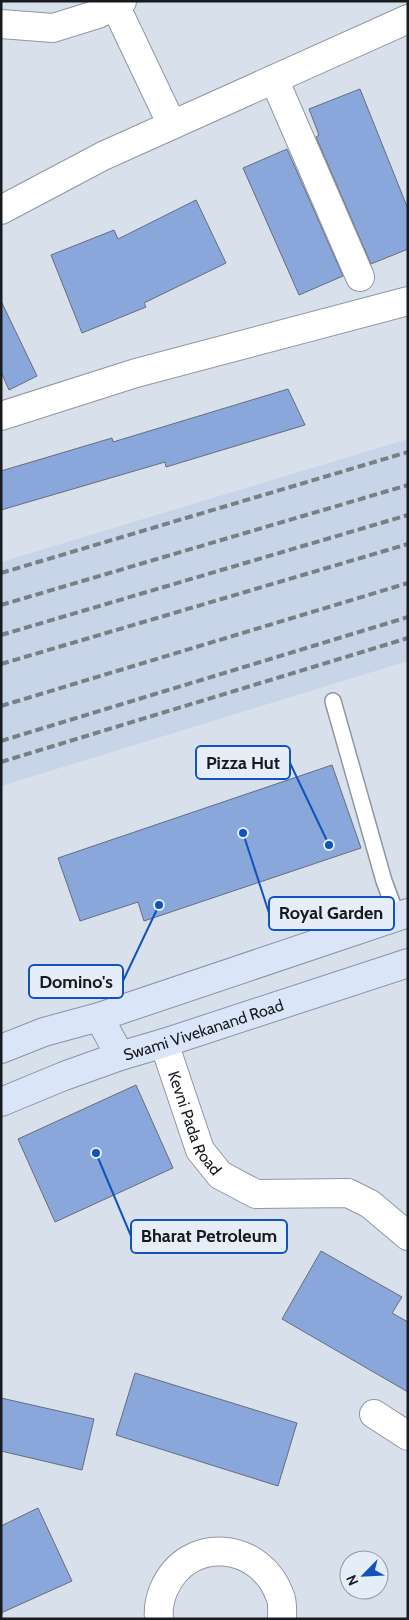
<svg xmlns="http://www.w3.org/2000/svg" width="409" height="1620" font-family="Cabin,sans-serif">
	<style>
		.built { fill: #c8d4e7 }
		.building { fill: #89a7da; stroke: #676d78 }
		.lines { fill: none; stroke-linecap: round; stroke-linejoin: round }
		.lane-casing { stroke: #9097a3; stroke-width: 18 }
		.street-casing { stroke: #9097a3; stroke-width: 30 }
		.primary-casing { stroke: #8693a8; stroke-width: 30 }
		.lane { stroke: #fff; stroke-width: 15 }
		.street { stroke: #fff; stroke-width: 28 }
		.primary { stroke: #dae5f7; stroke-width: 28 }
		.rail { stroke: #797f87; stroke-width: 4; stroke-dasharray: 8 4; stroke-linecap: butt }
		.labels { text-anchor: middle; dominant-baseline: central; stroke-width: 4.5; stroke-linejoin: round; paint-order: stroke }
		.street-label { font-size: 16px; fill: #171a1e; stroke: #e5edf9 }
		.leader { fill: none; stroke: #1252bd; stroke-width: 2 }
		.callout-dot { fill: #1252bd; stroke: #e5edf9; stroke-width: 2 }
		.callout { fill: #e5edf9; stroke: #1252bd; stroke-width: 2 }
		.callout-label { font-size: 18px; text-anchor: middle; font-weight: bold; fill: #171a1e }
	</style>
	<rect width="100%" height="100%" fill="#d8e0ec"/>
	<path class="built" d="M408 439V661L1 786V562Z"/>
	<path class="building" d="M360 89 408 209V249L371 264 316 137 319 135 309 109Z
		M287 149 343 276 299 295 243 168Z
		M196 200 226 263 144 303 146 307 82 333 51 255 114 230 118 239Z
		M1 301 37 376 9 390 1 372Z
		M288 389 305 425 166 467 165 462 1 510V471L112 438 113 442Z
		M332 765 361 848 144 921 138 902 80 921 58 858Z
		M136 1085 173 1168 55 1222 18 1139Z
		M321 1251 402 1297 392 1313 408 1322V1392L282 1319Z
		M135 1373 297 1423 278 1486 116 1435Z
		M1 1398 94 1419 82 1470 1 1451Z
		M38 1508 72 1581 1 1613V1526Z"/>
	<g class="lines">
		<defs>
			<path id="lane" d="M333 701 384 881 397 916"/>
			<g id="street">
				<path d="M115 5 172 125"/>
				<path d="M1 24 53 28 98 14 122 1"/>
				<path d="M274 79 360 277"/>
				<path d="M1 210 103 156 408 19"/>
				<path d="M1 416 136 373 408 301"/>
				<path id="s1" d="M164 1043 200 1150 220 1175 256 1194 348 1193 370 1204 408 1236"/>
				<path d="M374 1414 408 1436"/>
				<path d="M159 1619C158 1608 160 1598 164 1589 188 1534 261 1542 280 1596 283 1602 282 1612 282 1619"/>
			</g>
			<g id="primary">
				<path d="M99 1017 120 1056"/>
				<path d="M1 1049 44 1032 99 1017 408 913"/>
				<path id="s2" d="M1 1102 64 1076 120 1056 164 1043 408 963"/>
			</g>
		</defs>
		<use href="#lane" class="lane-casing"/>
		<use href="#street" class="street-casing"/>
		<use href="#primary" class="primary-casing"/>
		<use href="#lane" class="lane"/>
		<use href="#street" class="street"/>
		<use href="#primary" class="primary"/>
		<path class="rail" d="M1 573 408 452
			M1 605 408 485
			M1 635 408 515
			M1 664 408 544
			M1 706 408 583
			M1 741 408 617
			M1 762 408 638"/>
	</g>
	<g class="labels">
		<g class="street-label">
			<text stroke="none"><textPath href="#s2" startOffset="215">Swami Vivekanand Road</textPath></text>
			<text stroke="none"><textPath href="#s1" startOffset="86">Kevni Pada Road</textPath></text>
		</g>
	</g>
	<path class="leader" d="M329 845L290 763M243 833L269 913M159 905L123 981M96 1153L131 1236"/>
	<g class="callout-dot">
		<circle cx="329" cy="845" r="5"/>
		<circle cx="243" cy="833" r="5"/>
		<circle cx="159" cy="905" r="5"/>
		<circle cx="96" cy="1153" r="5"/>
	</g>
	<g class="callout">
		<rect x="196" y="746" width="94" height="33" rx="5"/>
		<rect x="269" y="897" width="125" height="33" rx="5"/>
		<rect x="29" y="965" width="94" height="33" rx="5"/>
		<rect x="131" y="1220" width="156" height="33" rx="5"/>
	</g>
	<g class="callout-label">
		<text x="243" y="769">Pizza Hut</text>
		<text x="331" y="919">Royal Garden</text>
		<text x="76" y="988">Domino's</text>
		<text x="209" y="1242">Bharat Petroleum</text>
	</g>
	<rect width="409" height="1620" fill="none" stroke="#171a1e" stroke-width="5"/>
	<g transform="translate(364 1575) rotate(246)"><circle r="24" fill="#e5edf9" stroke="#9399a1"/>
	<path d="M0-4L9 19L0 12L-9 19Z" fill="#1252bd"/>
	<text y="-8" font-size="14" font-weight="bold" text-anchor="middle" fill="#171a1e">N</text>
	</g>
</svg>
